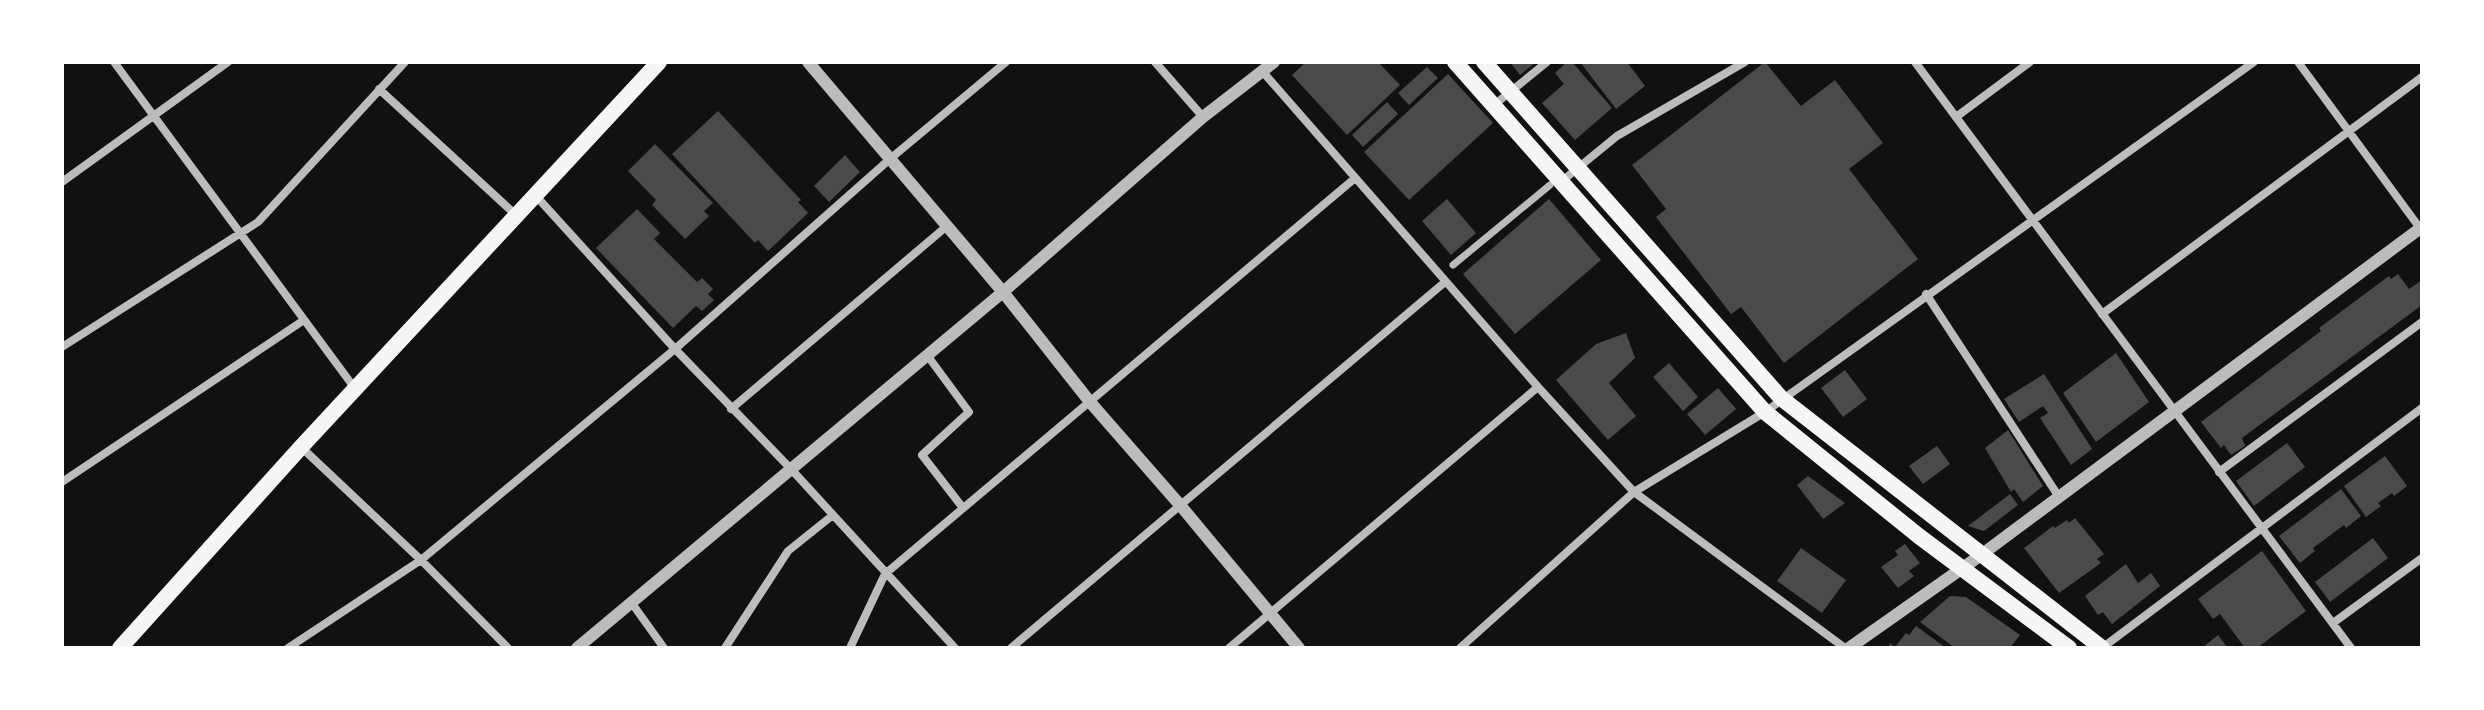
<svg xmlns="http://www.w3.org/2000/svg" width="2484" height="710" font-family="'Varela Round',sans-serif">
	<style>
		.building { fill: #4a4a4a }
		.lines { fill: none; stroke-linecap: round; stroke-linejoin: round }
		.pedestrian { stroke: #bcbcbc; stroke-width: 7 }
		.minor { stroke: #bcbcbc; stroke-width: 8 }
		.tertiary { stroke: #bcbcbc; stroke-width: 12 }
		.primary { stroke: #f5f5f5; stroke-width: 16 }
		.trunk { stroke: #f5f5f5; stroke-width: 16 }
	</style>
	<rect width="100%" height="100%" fill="#111"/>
	<path class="building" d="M1306 62H1378L1400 85 1347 135 1292 75Z
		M1510 62H1536L1520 75Z
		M1567 62H1572L1612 108 1575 140 1542 103 1564 84 1555 73Z
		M1580 62H1627L1645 86 1616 109Z
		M1765 62 1801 106 1835 80 1883 143 1849 169 1918 259 1784 363 1741 307 1731 314 1656 217 1666 209 1632 165Z
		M1427 67 1438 78 1409 105 1398 93Z
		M1448 74 1493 123 1409 200 1364 152Z
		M1387 102 1398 114 1363 147 1352 135Z
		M718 111 801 200 798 202 808 213 768 251 758 240 755 243 672 154Z
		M655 144 713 203 704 211 709 216 685 239 652 205 656 200 628 171Z
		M845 155 860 172 829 202 814 186Z
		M1447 199 1476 233 1451 255 1422 221Z
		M1549 199 1601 260 1515 334 1463 274Z
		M637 209 660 233 654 239 697 282 702 278 713 289 708 294 714 300 702 311 696 306 673 328 596 248Z
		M2398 274 2409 289 2422 280V305L2242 438 2245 446 2231 455 2224 445 2221 448 2201 422 2321 331 2319 328 2389 276 2391 279Z
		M1626 333 1635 358 1609 383 1636 416 1608 440 1556 380 1596 344Z
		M2116 353 2149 402 2096 442 2063 393Z
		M1669 363 1698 397 1683 411 1653 377Z
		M1845 370 1867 399 1843 417 1821 388Z
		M2044 374 2092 449 2071 465 2040 418 2048 413 2043 406 2019 422 2004 399Z
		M1718 388 1736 409 1705 435 1687 414Z
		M2008 430 2043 486 2023 502 2014 489 2011 492 1985 448Z
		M2287 443 2305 467 2254 506 2236 481Z
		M1937 446 1950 464 1923 484 1909 466Z
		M2385 456 2407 486 2394 496 2392 493 2378 503 2381 506 2366 517 2344 486Z
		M1808 476 1845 503 1823 519 1797 485Z
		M2341 489 2361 516 2346 528 2344 525 2313 548 2315 551 2300 563 2279 536Z
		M2010 494 2018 505 1984 531 1968 526Z
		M2075 518 2104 554 2097 559 2101 563 2059 593 2024 548 2053 526 2055 528 2067 520 2069 523Z
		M2373 538 2388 558 2330 602 2315 582Z
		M1905 544 1920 563 1909 571 1914 576 1898 588 1881 567 1898 555 1895 551Z
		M1801 548 1846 580 1822 613 1777 581Z
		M2262 551 2306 611 2257 648H2245L2220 614 2213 619 2198 599Z
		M2126 564 2138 583 2151 573 2160 586 2112 624 2103 612 2098 615 2085 596Z
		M1950 596 1966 597 2020 635 2010 648H1955L1920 622Z
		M1916 626 1946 648H1888L1890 643 1895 647 1906 633 1909 635Z
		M2218 635 2228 648H2202Z"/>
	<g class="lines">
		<path class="pedestrian" d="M1453 265 1550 185"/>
		<path class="minor" d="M114 62 356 390
			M1155 62 1203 117
			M1915 62 2351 648
			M2298 62 2422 231
			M1263 72 1538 387 1634 492 1845 648
			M379 89 517 216
			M1494 105 1547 62
			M1956 117 2030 62
			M1562 181 1617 136 1745 62
			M62 182 228 62
			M536 196 675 349 791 469 955 648
			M1926 294 2059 497
			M2102 314 2422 77
			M62 347 258 222 405 62
			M927 355 969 412 922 455 963 508
			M731 409 947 226
			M301 447 421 560 508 648
			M2219 472 2422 322
			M62 482 304 320
			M631 602 664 648
			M2333 623 2422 558
			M288 648 421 560 675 349 890 159 1006 62
			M725 648 788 551 833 515
			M850 648 885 574 1354 179
			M1011 648 1445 282
			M1229 648 1538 387
			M1460 648 1634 492 1765 412 2254 62
			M2102 648 2422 408"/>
		<path class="tertiary" d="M808 62 1003 292 1090 402 1180 505 1299 648
			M577 648 1003 292 1203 117 1274 62
			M1849 648 1981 555 2422 227"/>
		<path class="primary" d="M120 648 301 447 659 62"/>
		<path class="trunk" d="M1455 62 1765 412 1920 537 2069 648
			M1484 62 1781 398 2102 648"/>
	</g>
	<rect width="2484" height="710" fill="none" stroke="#ffffff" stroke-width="128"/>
</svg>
